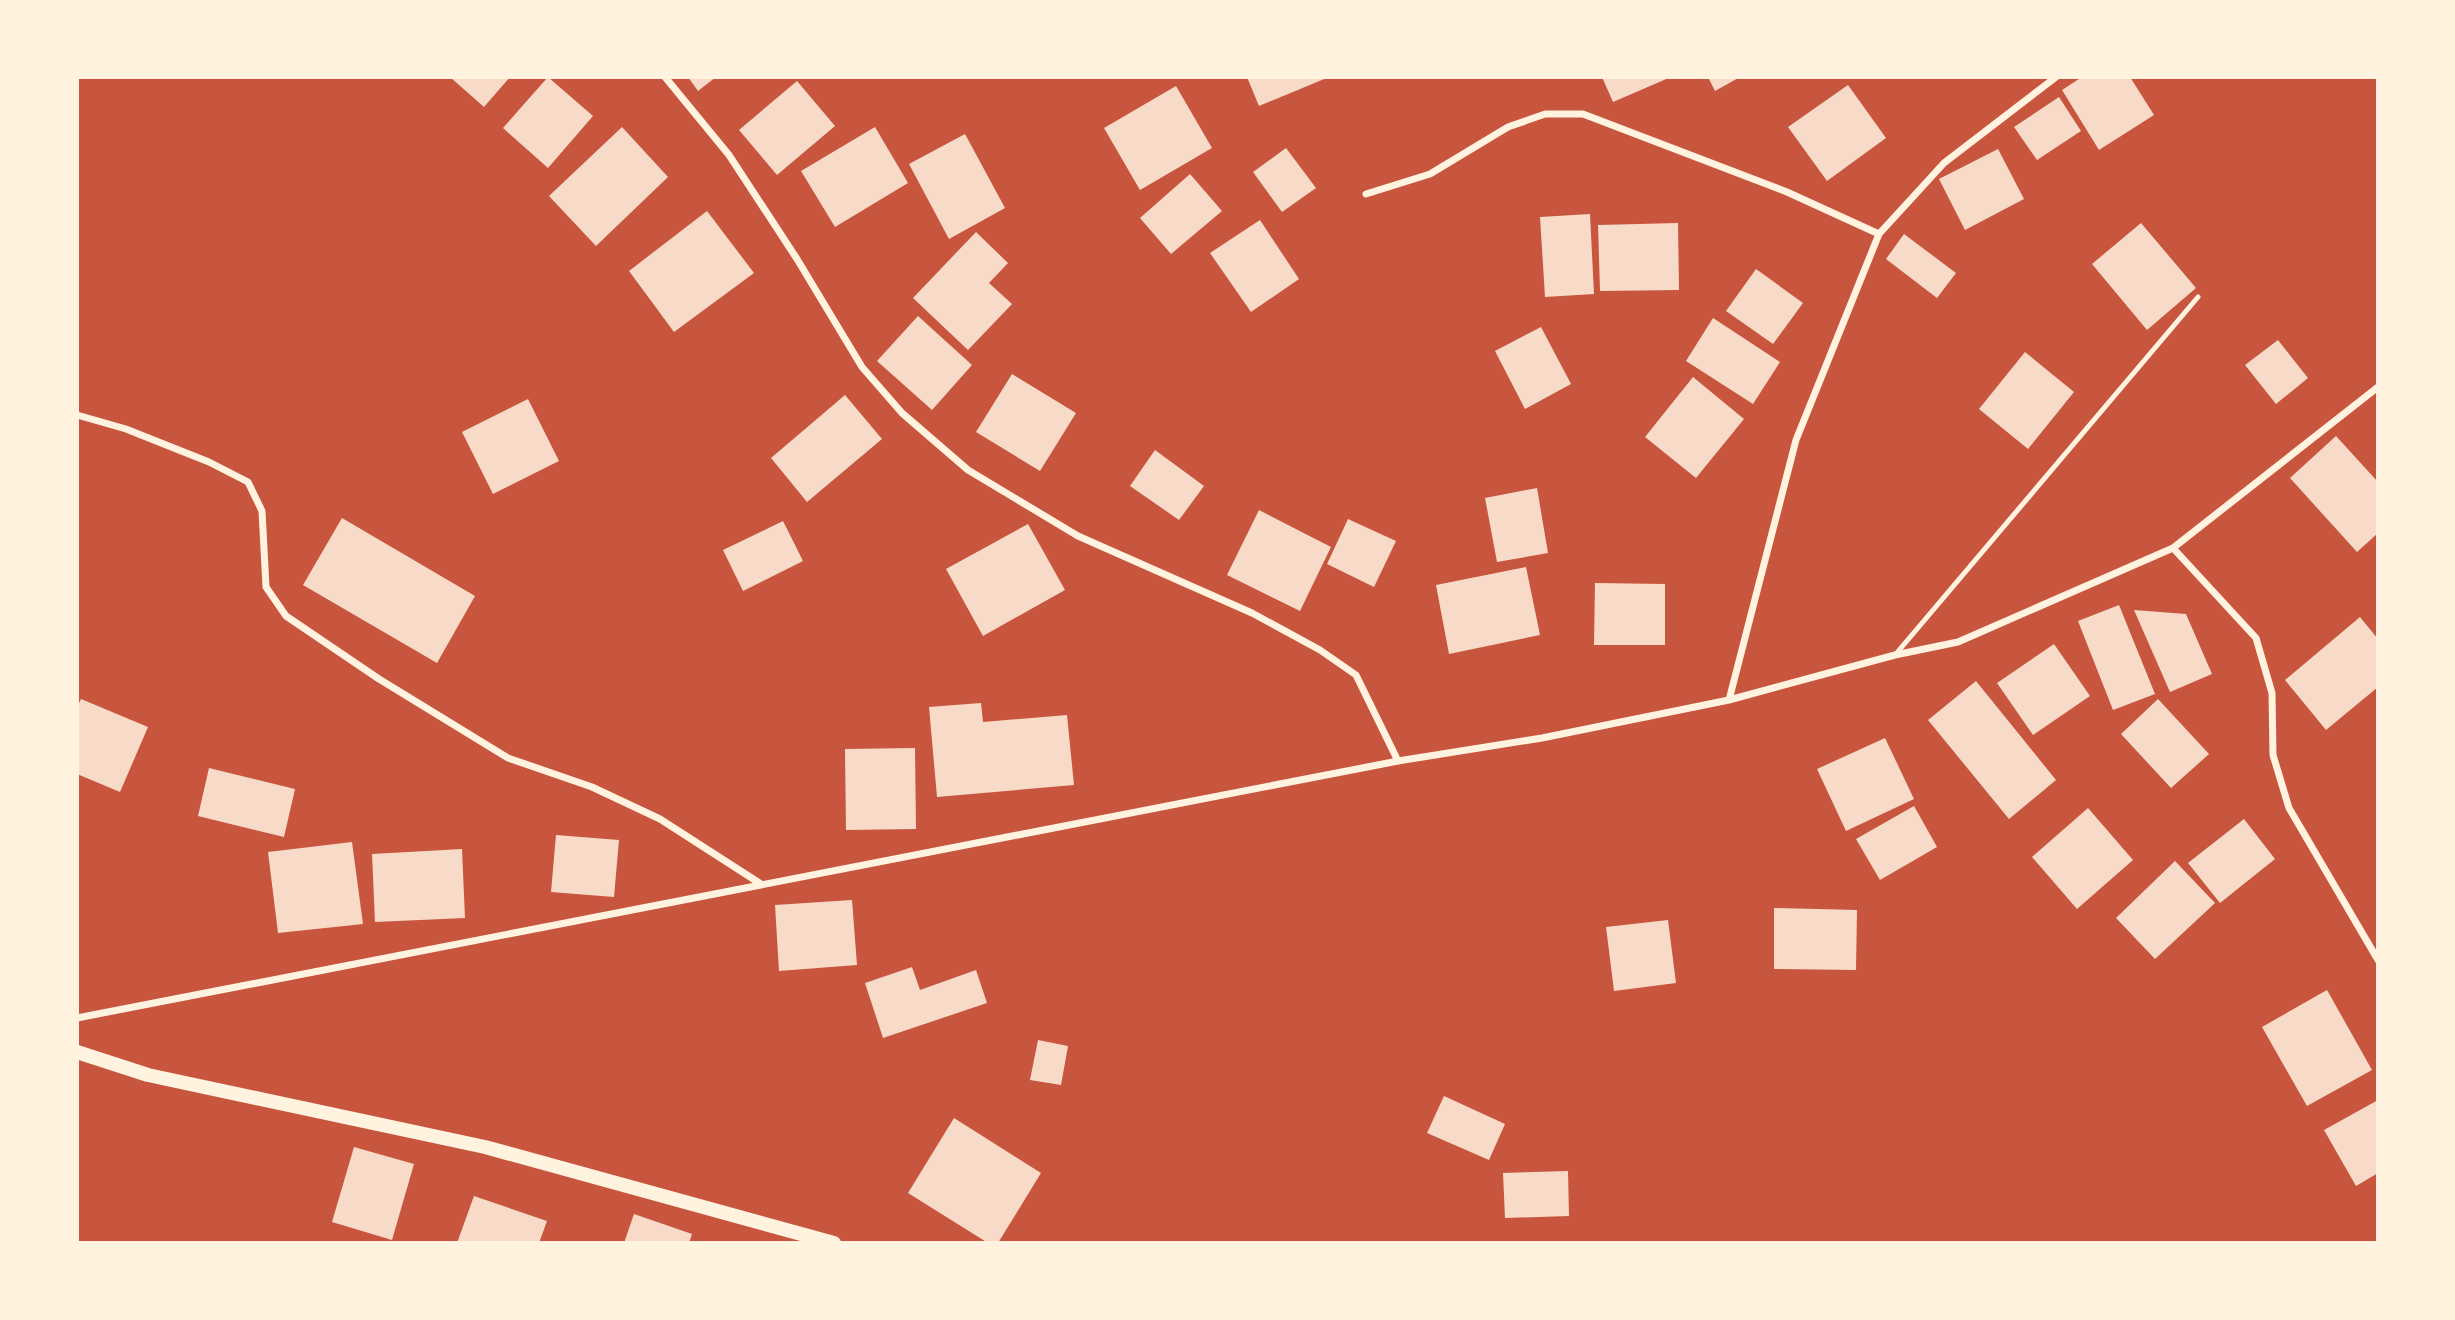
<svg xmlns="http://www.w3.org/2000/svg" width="2455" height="1320" font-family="'Fira Sans',sans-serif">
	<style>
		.building { fill: #f7dbc8 }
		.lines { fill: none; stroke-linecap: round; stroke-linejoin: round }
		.service { stroke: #fff3e0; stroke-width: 5 }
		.minor { stroke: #fff3e0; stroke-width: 7 }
		.secondary { stroke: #fff3e0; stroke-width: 14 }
	</style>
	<rect width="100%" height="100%" fill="#c8553d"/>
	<path class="building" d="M450 77H510L484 107Z
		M548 77 593 116 548 168 503 128Z
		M688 77H716L698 91Z
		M1247 77H1329L1259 106Z
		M1602 77H1671L1613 102Z
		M1708 77H1740L1715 91Z
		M2082 77H2130L2154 115 2099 150 2062 90Z
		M797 81 835 126 777 175 739 130Z
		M1848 85 1886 138 1827 181 1788 127Z
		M1176 86 1212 148 1140 190 1104 128Z
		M2059 97 2081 131 2037 160 2014 127Z
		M622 127 668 177 596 246 549 196Z
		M875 127 908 183 835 227 801 171Z
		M965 134 1005 208 949 239 909 164Z
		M1286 148 1316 188 1282 212 1253 172Z
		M1998 149 2024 199 1965 230 1939 179Z
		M1190 174 1222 211 1171 254 1140 218Z
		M707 211 754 273 674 332 629 271Z
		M1590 214 1594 294 1545 297 1540 217Z
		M1260 220 1299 279 1251 312 1210 253Z
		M1678 223 1679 290 1600 291 1598 225Z
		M2141 223 2196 288 2147 330 2092 264Z
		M976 232 1008 263 989 283 1012 304 968 350 913 298Z
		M1904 234 1956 273 1937 298 1886 259Z
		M1756 269 1803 303 1773 344 1726 311Z
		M918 316 972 365 932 410 877 361Z
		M1713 318 1780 362 1753 404 1686 361Z
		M1541 327 1571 384 1525 409 1495 351Z
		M2278 340 2308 378 2276 404 2245 365Z
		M2025 352 2074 392 2028 449 1979 409Z
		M1012 374 1076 413 1040 471 976 432Z
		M1693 377 1744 419 1696 478 1645 437Z
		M845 395 882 439 807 502 771 458Z
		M528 399 559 461 493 494 462 432Z
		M2336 436 2378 482V533L2357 552 2290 478Z
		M1155 450 1204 486 1179 520 1130 486Z
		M1537 488 1548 553 1497 562 1485 498Z
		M1259 510 1331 547 1300 611 1227 575Z
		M342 518 475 596 437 663 303 585Z
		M1348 519 1396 541 1374 587 1327 564Z
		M783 521 803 561 743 591 723 550Z
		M1028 524 1065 590 983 636 946 569Z
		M1526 567 1540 635 1449 654 1436 585Z
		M1595 583 1665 584V645H1594Z
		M2119 605 2155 694 2113 710 2078 621Z
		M2134 610 2186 614 2212 674 2170 692Z
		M2360 617 2378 639V687L2326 730 2285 680Z
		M2054 644 2090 696 2033 735 1997 683Z
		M1976 681 2056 780 2009 819 1928 720Z
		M81 699 148 727 120 792 77 774V707Z
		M2158 699 2209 754 2171 788 2121 734Z
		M981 703 983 722 1067 715 1074 785 937 797 929 707Z
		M1885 738 1914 799 1846 831 1817 769Z
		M915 748 916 829 846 830 845 749Z
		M209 768 295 789 284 837 198 816Z
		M1914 806 1937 847 1880 880 1856 839Z
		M2088 808 2133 860 2077 909 2032 857Z
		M2244 819 2275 859 2220 903 2188 863Z
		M556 835 619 840 614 897 551 892Z
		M352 842 363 924 278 933 268 852Z
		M462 849 465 918 375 922 372 854Z
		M2175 861 2215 903 2155 959 2116 918Z
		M852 900 857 965 779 971 775 905Z
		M1774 908 1857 910 1856 970 1774 969Z
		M1668 920 1676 983 1614 991 1606 927Z
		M912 967 920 990 976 970 987 1003 883 1038 865 983Z
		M2327 990 2372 1070 2307 1106 2262 1027Z
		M1038 1040 1068 1046 1061 1085 1030 1080Z
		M1444 1096 1505 1124 1489 1160 1427 1133Z
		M2378 1100V1173L2356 1186 2324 1130Z
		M954 1118 1041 1173 998 1243H988L908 1193Z
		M354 1147 414 1164 392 1240 332 1222Z
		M1568 1171 1569 1216 1505 1218 1503 1173Z
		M474 1196 547 1221 539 1243H457Z
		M634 1214 692 1234 689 1243H624Z"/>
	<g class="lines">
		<path class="service" d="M1895 655 2198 297"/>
		<path class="minor" d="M665 77 729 155 797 259 862 367 902 413 968 470 1078 536 1252 613 1320 650 1356 675 1398 761
			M1366 194 1430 174 1508 127 1545 114H1583L1787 192 1879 234
			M77 415 126 429 209 462 248 482 262 511 266 587 286 616 379 679 508 758 592 787 660 819 761 884
			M2173 548 2256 638 2272 693 2273 755 2289 808 2378 960
			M1729 700 1796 440 1879 234 1944 163 2056 77
			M77 1018 1398 761 1542 738 1729 700 1895 655 1958 642 2173 548 2378 387"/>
		<path class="secondary" d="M77 1052 148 1075 485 1147 834 1243"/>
	</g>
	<rect width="2455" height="1320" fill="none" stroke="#fff3e0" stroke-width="158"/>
</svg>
